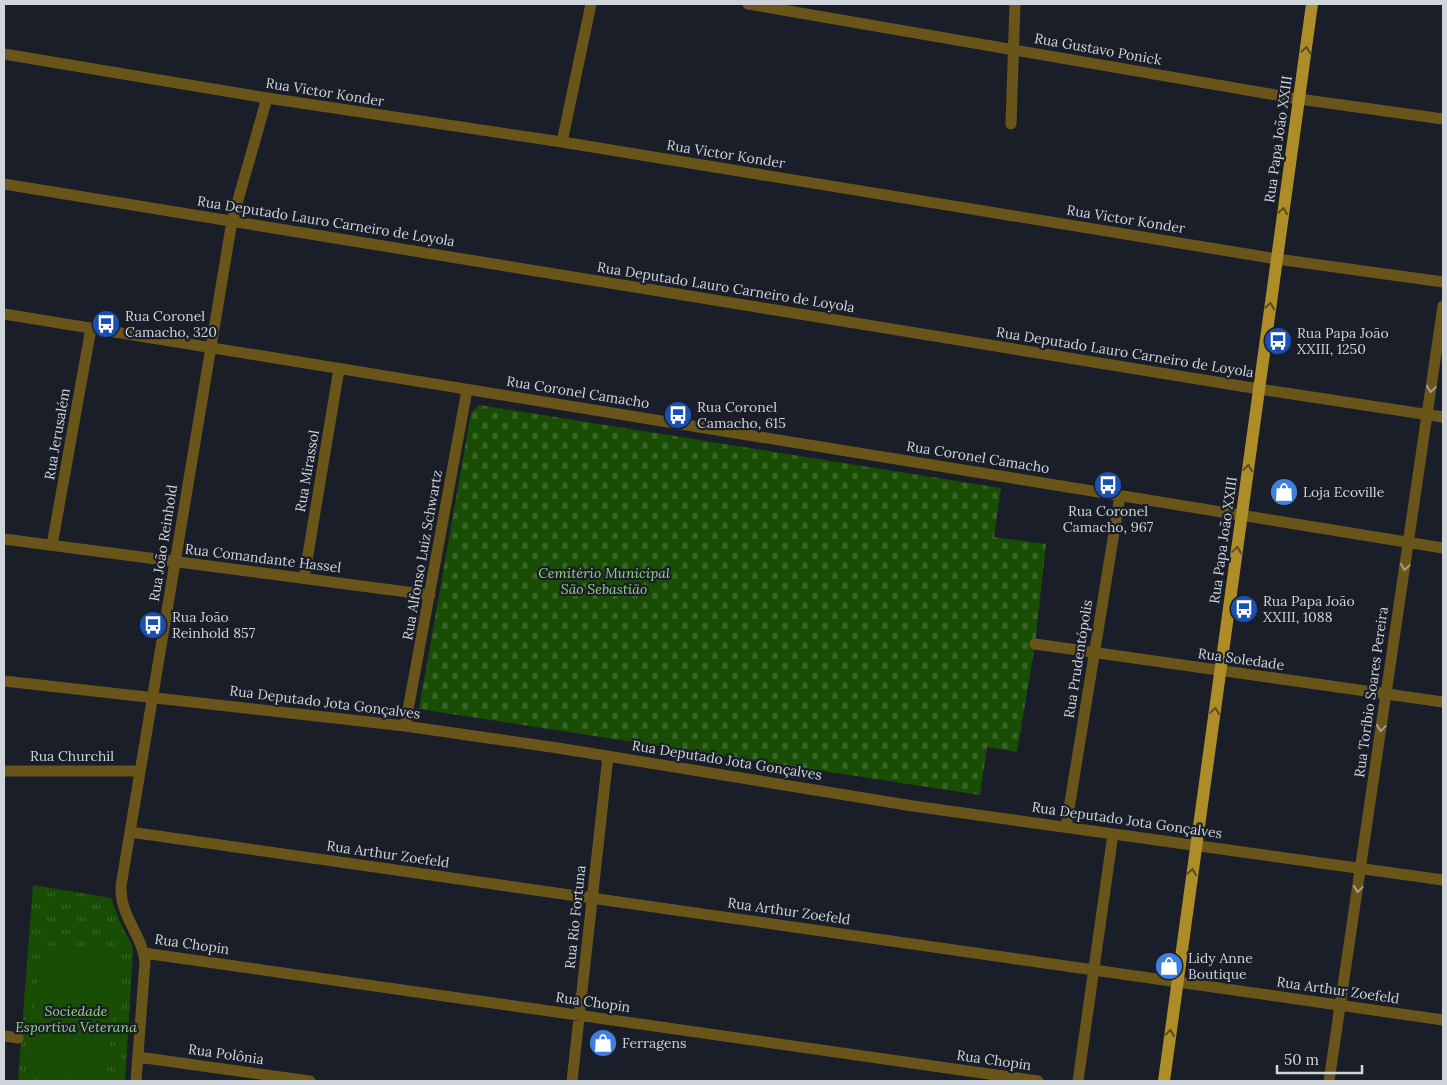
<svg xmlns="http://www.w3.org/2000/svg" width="1447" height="1085" font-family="Lora,serif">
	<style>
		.grass { fill: url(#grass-tufts) }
		.cemetery { fill: url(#cemetery-stones) }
		.garden { fill: #184d03 }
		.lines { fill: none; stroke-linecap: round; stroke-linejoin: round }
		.street { stroke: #69551a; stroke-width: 11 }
		.primary { stroke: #ae8d28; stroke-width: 12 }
		.oneway { stroke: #554a29 }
		.oneway2 { stroke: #a7a18e }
		.labels { text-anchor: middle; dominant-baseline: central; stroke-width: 4.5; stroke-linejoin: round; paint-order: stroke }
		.street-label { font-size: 14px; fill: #d0d4db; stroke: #191e29 }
		.poi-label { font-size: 14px; fill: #d0d4db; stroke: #191e29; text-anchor: start }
		.park-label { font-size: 14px; font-style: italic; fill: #8dd879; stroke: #191e29 }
	</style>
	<defs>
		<pattern id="grass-tufts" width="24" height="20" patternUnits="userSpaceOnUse" patternTransform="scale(1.25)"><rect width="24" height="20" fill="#184d03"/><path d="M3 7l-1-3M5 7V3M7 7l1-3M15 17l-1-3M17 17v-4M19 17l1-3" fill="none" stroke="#396627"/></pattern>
		<pattern id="cemetery-stones" width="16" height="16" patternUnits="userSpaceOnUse" patternTransform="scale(1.25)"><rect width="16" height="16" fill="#184d03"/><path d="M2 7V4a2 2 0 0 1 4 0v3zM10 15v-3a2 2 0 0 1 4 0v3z" fill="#396627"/></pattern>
	</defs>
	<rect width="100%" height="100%" fill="#191e29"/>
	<path class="grass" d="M33 885 111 898 120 922 132 945 133 953 125 1081H18Z"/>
	<path class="cemetery" d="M479 405 1001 488 994 537 1046 544 1035 645 1017 752 987 747 980 795 419 709 471 413Z"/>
	<path class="garden" d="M41 945 120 954 106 1081 27 1072Z"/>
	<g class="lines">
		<path class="street" d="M748 4 1299 99 1443 119
			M4 54 267 98 562 142 1277 259 1443 282
			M1011 124 1015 4
			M562 142 591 4
			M4 184 1259 389 1443 417
			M4 314 1443 548
			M4 539 430 595
			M52 545 91 328
			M304 578 339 369
			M1035 644 1443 702
			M4 681 405 726 558 748 913 806 1443 880
			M405 726 467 390
			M4 771H140
			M1066 827 1120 496
			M130 832 1443 1020
			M144 953 1038 1081
			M4 1036 18 1038
			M138 1057 310 1081
			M136 1081 145 962C142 933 120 918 121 886L232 221 267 98
			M572 1081 608 756
			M1078 1081 1113 834
			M1329 1081 1443 306"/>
		<path class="primary" d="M1164 1081 1312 4"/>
	</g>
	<defs><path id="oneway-chevron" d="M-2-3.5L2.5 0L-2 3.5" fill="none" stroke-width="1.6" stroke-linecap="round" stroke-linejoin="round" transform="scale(1.25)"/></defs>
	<g class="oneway">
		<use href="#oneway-chevron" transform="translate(1306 50) rotate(-82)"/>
		<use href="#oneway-chevron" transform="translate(1283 211) rotate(-82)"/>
		<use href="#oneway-chevron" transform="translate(1270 306) rotate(-82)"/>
		<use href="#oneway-chevron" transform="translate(1248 468) rotate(-82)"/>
		<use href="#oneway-chevron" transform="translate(1237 550) rotate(-82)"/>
		<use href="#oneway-chevron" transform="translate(1215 711) rotate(-82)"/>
		<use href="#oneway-chevron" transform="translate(1192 872) rotate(-82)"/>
		<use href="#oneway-chevron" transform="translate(1170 1033) rotate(-82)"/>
	</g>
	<g class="oneway2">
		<use href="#oneway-chevron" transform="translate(1431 389) rotate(98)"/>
		<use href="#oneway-chevron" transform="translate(1405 567) rotate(98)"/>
		<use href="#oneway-chevron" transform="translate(1381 728) rotate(98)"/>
		<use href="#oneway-chevron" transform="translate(1358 889) rotate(98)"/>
	</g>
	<defs>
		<symbol id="bus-disc" viewBox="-11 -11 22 22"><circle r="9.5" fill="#1a4fb4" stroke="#191e29"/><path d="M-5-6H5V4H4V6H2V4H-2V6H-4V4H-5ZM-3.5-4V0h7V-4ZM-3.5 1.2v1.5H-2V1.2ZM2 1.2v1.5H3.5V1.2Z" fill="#fff"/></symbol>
		<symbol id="shop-disc" viewBox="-11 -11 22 22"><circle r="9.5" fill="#3f7fe0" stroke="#191e29"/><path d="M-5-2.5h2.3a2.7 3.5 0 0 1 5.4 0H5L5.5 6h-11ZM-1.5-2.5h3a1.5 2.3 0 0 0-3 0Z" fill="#fff"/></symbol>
	</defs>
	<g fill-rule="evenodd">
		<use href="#bus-disc" x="90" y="308" width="32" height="32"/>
		<use href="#bus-disc" x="1262" y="325" width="32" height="32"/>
		<use href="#bus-disc" x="662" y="399" width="32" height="32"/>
		<use href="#bus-disc" x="1092" y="469" width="32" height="32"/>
		<use href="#shop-disc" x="1268" y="476" width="32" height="32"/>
		<use href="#bus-disc" x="1228" y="593" width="32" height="32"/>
		<use href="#bus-disc" x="137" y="609" width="32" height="32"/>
		<use href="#shop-disc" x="1153" y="950" width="32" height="32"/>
		<use href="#shop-disc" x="587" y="1027" width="32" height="32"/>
	</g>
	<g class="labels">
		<g class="street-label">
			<text transform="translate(1098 49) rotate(10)">Rua Gustavo Ponick</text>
			<text transform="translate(325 92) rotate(9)">Rua Victor Konder</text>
			<text transform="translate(1278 139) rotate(-82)">Rua Papa João XXIII</text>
			<text transform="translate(726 154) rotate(9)">Rua Victor Konder</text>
			<text transform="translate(1126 219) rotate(9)">Rua Victor Konder</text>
			<text transform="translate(326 221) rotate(9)">Rua Deputado Lauro Carneiro de Loyola</text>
			<text transform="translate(726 287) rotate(9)">Rua Deputado Lauro Carneiro de Loyola</text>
			<text transform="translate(1125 352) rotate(9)">Rua Deputado Lauro Carneiro de Loyola</text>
			<text transform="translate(578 392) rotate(9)">Rua Coronel Camacho</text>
			<text transform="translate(57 434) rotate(-80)">Rua Jerusalém</text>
			<text transform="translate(978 457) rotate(9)">Rua Coronel Camacho</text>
			<text transform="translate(307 471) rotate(-80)">Rua Mirassol</text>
			<text transform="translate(1223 540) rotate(-82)">Rua Papa João XXIII</text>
			<text transform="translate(163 543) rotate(-81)">Rua João Reinhold</text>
			<text transform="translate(422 555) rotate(-80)">Rua Alfonso Luiz Schwartz</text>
			<text transform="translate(263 558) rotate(7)">Rua Comandante Hassel</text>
			<text transform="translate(1078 659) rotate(-81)">Rua Prudentópolis</text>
			<text transform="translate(1241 659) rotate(8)">Rua Soledade</text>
			<text transform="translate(1371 692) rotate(-82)">Rua Toríbio Soares Pereira</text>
			<text transform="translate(325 702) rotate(7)">Rua Deputado Jota Gonçalves</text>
			<text x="72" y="756">Rua Churchil</text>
			<text transform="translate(727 760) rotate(9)">Rua Deputado Jota Gonçalves</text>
			<text transform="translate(1127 820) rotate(8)">Rua Deputado Jota Gonçalves</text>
			<text transform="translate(388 854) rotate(8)">Rua Arthur Zoefeld</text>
			<text transform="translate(789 911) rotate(8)">Rua Arthur Zoefeld</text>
			<text transform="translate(575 917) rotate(-84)">Rua Rio Fortuna</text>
			<text transform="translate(192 944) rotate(8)">Rua Chopin</text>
			<text transform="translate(1338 990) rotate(8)">Rua Arthur Zoefeld</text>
			<text transform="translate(593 1002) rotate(8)">Rua Chopin</text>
			<text transform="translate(226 1054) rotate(8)">Rua Polônia</text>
			<text transform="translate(994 1060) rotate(8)">Rua Chopin</text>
		</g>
		<g class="poi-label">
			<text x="125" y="316">Rua Coronel<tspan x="125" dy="16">Camacho, 320</tspan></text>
			<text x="1297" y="333">Rua Papa João<tspan x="1297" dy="16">XXIII, 1250</tspan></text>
			<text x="697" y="407">Rua Coronel<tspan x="697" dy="16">Camacho, 615</tspan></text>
			<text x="1303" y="492">Loja Ecoville</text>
			<text x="1108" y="511" text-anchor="middle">Rua Coronel<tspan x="1108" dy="16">Camacho, 967</tspan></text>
			<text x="1263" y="601">Rua Papa João<tspan x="1263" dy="16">XXIII, 1088</tspan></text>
			<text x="172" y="617">Rua João<tspan x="172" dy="16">Reinhold 857</tspan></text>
			<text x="1188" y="958">Lidy Anne<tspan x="1188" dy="16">Boutique</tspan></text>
			<text x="622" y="1043">Ferragens</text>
		</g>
		<g class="park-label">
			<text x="604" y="573">Cemitério Municipal<tspan x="604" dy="16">São Sebastião</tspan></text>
			<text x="76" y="1011">Sociedade<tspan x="76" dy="16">Esportiva Veterana</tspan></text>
		</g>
	</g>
	<rect width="1447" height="1085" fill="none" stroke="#d0d4db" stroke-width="10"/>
	<path d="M1277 1065v8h85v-8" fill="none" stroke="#d0d4db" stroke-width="2.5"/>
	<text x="1284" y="1065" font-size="15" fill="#d0d4db" stroke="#191e29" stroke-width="4" paint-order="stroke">50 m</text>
</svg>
